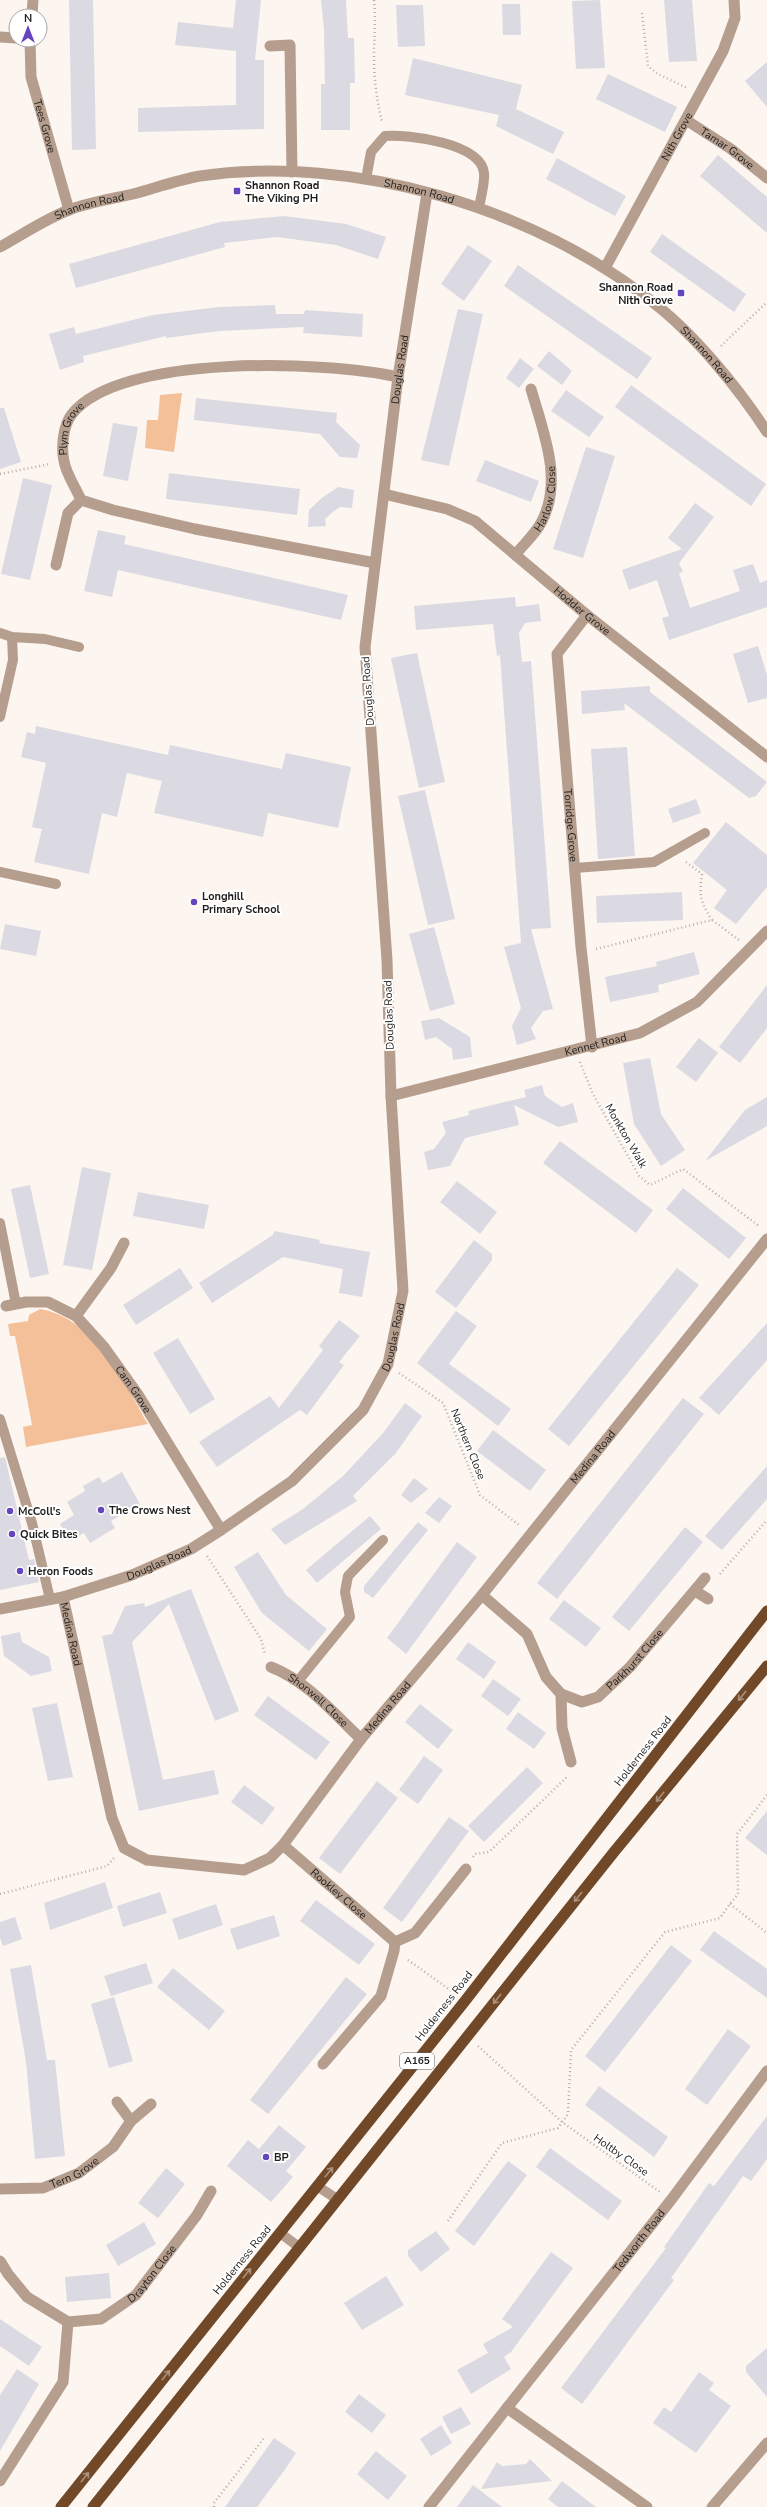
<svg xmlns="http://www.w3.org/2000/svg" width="767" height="2507" font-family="'Nunito Sans',sans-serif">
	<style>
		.green { fill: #f3c09a }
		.building { fill: #dbdae2 }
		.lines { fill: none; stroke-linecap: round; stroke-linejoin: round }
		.path { stroke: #b6b0ac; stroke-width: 2.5; stroke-dasharray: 1 3; stroke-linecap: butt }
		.service { stroke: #b59e8e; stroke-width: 10 }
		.minor { stroke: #b59e8e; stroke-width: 11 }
		.trunk { stroke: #724928; stroke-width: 11 }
		.oneway { stroke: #aa927e }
		.poi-dot { fill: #6545be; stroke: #fff; stroke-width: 1.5 }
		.labels { text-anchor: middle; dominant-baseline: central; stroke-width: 4; stroke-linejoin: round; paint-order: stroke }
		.shield { fill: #fff; stroke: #636260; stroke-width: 1 }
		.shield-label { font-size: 10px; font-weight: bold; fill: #201e1c }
		.street-label { font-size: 11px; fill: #201e1c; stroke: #fff }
		.poi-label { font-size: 11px; font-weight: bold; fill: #201e1c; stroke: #fff; text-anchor: start }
	</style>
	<rect width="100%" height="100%" fill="#fcf5f0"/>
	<path class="green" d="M182 393 174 452 145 448 147 420H158L160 395Z
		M40 1309C94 1318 124 1382 148 1424L26 1447 23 1427 32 1425 15 1336H10L8 1324 28 1321 29 1315Z"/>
	<path class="building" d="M69 0H93L96 149 72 150Z
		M236 0H261L255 60H264V129L138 132V108L236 105V51L175 45 178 22 233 28Z
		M321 0H346L348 38H354L355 83H350V130H321V84H325L324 29Z
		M600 0 605 68 576 69 572 1Z
		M664 0H692L697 61 669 62Z
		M502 4H520L521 35H503Z
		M396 5H423L425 46 398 47Z
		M413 58 522 85 516 109 564 132 553 154 496 126 499 115 405 95Z
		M767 62V107L745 81Z
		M608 74 677 107 665 132 596 99Z
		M718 155 767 197V233L700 176Z
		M557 158 626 196 615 216 546 179Z
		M284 216 346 224 386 237 378 259 336 245 277 237 224 243 225 247 76 288 69 264 220 222Z
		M662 234 746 294 734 312 650 252Z
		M468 245 492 261 464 301 441 284Z
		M518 265 652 358 637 379 504 286Z
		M275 305 276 314H304L305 310 363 314 362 337 303 333 304 327 219 331 166 338V336L83 356 84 362 60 370 49 334 74 327 76 334 153 315 219 307Z
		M458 309 483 314 449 466 421 460Z
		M549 351 572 371 562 385 537 366Z
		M520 358 534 369 519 388 506 378Z
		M631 385 766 484 751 506 615 407Z
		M566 390 604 417 589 437 551 411Z
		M196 398 337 413 336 422 360 445 357 458 340 457 320 434 194 420Z
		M0 408H4L21 462 0 469Z
		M113 423 138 427 128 481 103 476Z
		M586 447 615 456 583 558 553 549Z
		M485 460 539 481 531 502 476 481Z
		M169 473 300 489 297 515 166 499Z
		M23 478 52 485 30 580 1 574Z
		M338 487 354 490 352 508 340 507 334 511 325 519 326 526 308 527 309 510 323 497Z
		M695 503 714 517 679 563 683 572 679 573 690 608 740 591 733 570 753 564 760 583 767 580V607L669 640 662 618 669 616 657 580 629 590 622 570 682 549 668 538Z
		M98 530 126 536 124 544 348 595 341 620 118 570 112 597 84 591Z
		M515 597 516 607 539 604 541 621 525 623 519 633 522 662 531 661 551 928 531 929 553 1009 543 1011 531 1028 536 1039 517 1045 512 1026 521 1008 504 947 521 943 500 655 497 656 493 624 416 630 414 606Z
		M758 646 767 675V698L748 703 733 654Z
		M417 653 445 782 419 788 391 658Z
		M650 686V692L767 782 756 796 749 798 624 703 625 710 582 714 581 691Z
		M36 726 168 755 170 745 282 769 286 753 351 767 338 828 268 813 263 837 154 813 162 781 127 773 117 817 102 813 89 874 34 862 42 829 32 827 46 763 21 757 27 732 35 734Z
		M627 747 635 856 598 859 591 749Z
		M425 790 455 919 428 925 398 796Z
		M696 799 701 813 673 823 668 809Z
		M726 822 767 855V887L736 924 714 908 727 890 693 863Z
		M682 892 683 920 597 923 596 896Z
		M5 924 41 931 36 956 0 949Z
		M434 927 455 1004 430 1011 409 934Z
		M694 952 700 974 658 985 659 992 610 1002 605 977 657 966 656 962Z
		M767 985V1028L740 1063 719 1047Z
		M439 1018 470 1037 472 1057 453 1060 452 1049 436 1037 425 1040 421 1021Z
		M699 1038 718 1053 696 1082 676 1067Z
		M650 1058 661 1114 685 1150 661 1166 634 1124 623 1063Z
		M542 1085 545 1096 562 1107 573 1103 578 1122 558 1127 514 1105 519 1125 465 1138 450 1166 428 1170 424 1152 434 1149 446 1133 442 1122 469 1115 468 1111 526 1097 524 1090Z
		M767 1097V1126L705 1161 745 1110Z
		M560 1141 653 1210 636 1233 543 1163Z
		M82 1167 111 1173 92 1270 63 1265Z
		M457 1181 497 1212 480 1234 440 1202Z
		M30 1185 49 1274 30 1278 11 1189Z
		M683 1188 746 1238 729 1259 666 1209Z
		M138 1192 209 1205 204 1229 133 1216Z
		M274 1231 320 1240 319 1243 370 1252 362 1297 339 1293 343 1269 283 1257 212 1303 199 1283 273 1235Z
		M474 1240 492 1254V1260L456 1308 435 1292Z
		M180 1268 193 1288 136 1325 123 1305Z
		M677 1268 699 1285 569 1446 548 1429Z
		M456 1311 477 1326 449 1364 511 1409 498 1426 417 1363Z
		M339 1320 360 1336 339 1362 344 1365 307 1415 300 1410 217 1467 199 1442 270 1396 279 1408 323 1350 319 1346Z
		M767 1323V1360L719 1415 699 1398Z
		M178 1338 215 1399 190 1414 153 1353Z
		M683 1398 704 1414 557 1599 537 1583Z
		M405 1403 422 1416 396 1453 353 1496 357 1501 285 1545 271 1529 303 1509 343 1476 384 1432Z
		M493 1430 546 1470 530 1491 477 1451Z
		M5 1457 29 1560 34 1559 39 1582 0 1590V1458Z
		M767 1466V1499L722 1550 705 1536Z
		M122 1472 140 1504 111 1521 115 1528 90 1543 84 1533 70 1541 60 1524 74 1515 67 1502 85 1491 83 1486 99 1477 103 1483Z
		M414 1478 428 1489 411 1503 401 1495Z
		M439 1497 452 1506 439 1523 425 1513Z
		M370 1516 381 1529 317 1583 306 1570Z
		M418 1522 428 1530 373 1598 364 1592V1586Z
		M685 1527 703 1542 629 1631 612 1617Z
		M457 1542 477 1557 406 1654 387 1638Z
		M258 1552 286 1595 327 1629 309 1651 262 1613 234 1567Z
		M191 1589 239 1711 215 1721 169 1604 132 1642 163 1780 214 1770 219 1794 139 1811 102 1636 112 1634 125 1606 144 1603 145 1607Z
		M564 1600 601 1628 586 1647 549 1619Z
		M20 1632 22 1642 49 1657 52 1671 31 1676 4 1656 1 1636Z
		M468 1642 496 1662 484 1679 456 1659Z
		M493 1679 521 1699 508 1716 481 1696Z
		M268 1696 330 1742 316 1760 254 1715Z
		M57 1703 73 1777 48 1781 32 1708Z
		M420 1704 453 1730 438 1749 405 1722Z
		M518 1712 546 1733 534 1749 506 1729Z
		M424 1756 443 1770 418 1804 399 1790Z
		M527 1767 543 1783 484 1842 468 1826Z
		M377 1781 398 1798 340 1874 319 1858Z
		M244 1785 275 1808 262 1825 231 1802Z
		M767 1811V1855L745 1838Z
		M449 1817 469 1831 402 1922 383 1908Z
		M105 1882 113 1908 50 1930 44 1903Z
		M160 1892 167 1913 123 1927 117 1906Z
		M316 1900 375 1944 359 1965 300 1921Z
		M216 1904 223 1925 179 1940 172 1919Z
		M274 1915 280 1936 237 1950 230 1929Z
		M15 1917 22 1939 3 1946 0 1938V1922Z
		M714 1931 767 1969V1998L700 1950Z
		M671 1945 692 1961 605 2072 585 2056Z
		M146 1963 153 1983 111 1996 104 1976Z
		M31 1965 47 2060H55L65 2156 35 2159 26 2062 10 1969Z
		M173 1968 225 2011 209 2030 157 1987Z
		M346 1977 367 1994 268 2114 250 2100Z
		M114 1997 133 2061 109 2068 91 2004Z
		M728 2029 751 2046 707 2105 685 2089Z
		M599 2086 668 2137 654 2157 585 2105Z
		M767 2116V2159L751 2181 743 2176 671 2278 674 2280 582 2404 561 2388 666 2248 664 2247 709 2183 714 2186Z
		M279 2125 306 2147 286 2171 293 2177 271 2202 227 2166 248 2140 259 2149Z
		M550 2148 622 2201 608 2220 536 2167Z
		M508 2161 527 2175 474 2246 455 2231Z
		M166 2168 185 2184 158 2218 138 2203Z
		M144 2222 156 2244 118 2266 106 2245Z
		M436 2231 450 2249 421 2272 408 2256V2250Z
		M551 2252 573 2268 511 2352 504 2357 511 2369 471 2394 457 2370 488 2353 483 2344 513 2327 502 2319Z
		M109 2273 111 2298 67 2302 65 2277Z
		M386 2276 404 2305 362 2330 344 2303Z
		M0 2319 42 2347 29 2366 0 2346Z
		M767 2348V2397L746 2372V2366Z
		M17 2369 39 2384 0 2451V2395Z
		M699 2372 714 2383 709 2390 731 2406 696 2453 653 2423 664 2407 671 2412Z
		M359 2394 386 2415 372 2433 345 2412Z
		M461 2407 471 2424 451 2434 442 2417Z
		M441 2425 452 2443 431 2456 420 2439Z
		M274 2438 296 2453 286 2468 257 2507H225Z
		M376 2451 407 2476 388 2500 357 2474Z
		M530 2459 552 2481 481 2489 497 2462 502 2466 526 2464Z
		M562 2481 596 2507H558L548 2499Z
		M473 2485 502 2507H457Z"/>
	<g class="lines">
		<path class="path" d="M374 0C376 20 374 38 374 58 374 80 377 101 382 122
			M642 13 648 66 658 74 687 88
			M721 346 767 302
			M0 474 50 464
			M686 862 702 874C699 896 700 901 712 920
			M596 949 712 920 739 940
			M580 1062 593 1094 639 1176 650 1185 683 1169 759 1226
			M399 1373 443 1403 480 1495 519 1525
			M207 1556 261 1639 265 1654
			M720 1574 767 1520
			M473 1857 475 1854 489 1852 568 1776
			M0 1894 107 1866 114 1858
			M730 1904 767 1933
			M408 1960 453 1992
			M478 2046 562 2122 660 2192
			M448 2221 502 2143 558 2128 568 2114 571 2050 665 1932 720 1918 730 1904 738 1894 737 1834 767 1795
			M214 2507V2503L264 2438"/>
		<path class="service" d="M366 179 371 152 385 136C408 134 481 143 484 173 485 183 481 197 479 207
			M0 633 12 637 13 660 0 717
			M12 637 45 639 79 647
			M575 868 654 862 705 833
			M0 872 56 884
			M0 1223 16 1304
			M0 1419 32 1523 50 1599
			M298 1681 350 1617 345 1592 348 1576 383 1540
			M317 2186 337 2199
			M280 2233 299 2247"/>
		<g class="minor">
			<path d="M32 16 33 0"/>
			<path d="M0 37 16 38"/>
			<path id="s1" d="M30 40 31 77 69 210"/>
			<path d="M270 46 290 45 292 172"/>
			<path id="s2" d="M686 120 731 149 767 178"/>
			<path id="s3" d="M0 247C22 235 45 219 69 210 89 202 112 199 133 194 155 188 178 180 200 176 354 154 535 208 655 304 696 336 739 389 767 432"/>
			<path id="s4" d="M605 268 723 51 735 18 734 0"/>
			<path id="s5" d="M384 494 447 509 475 521 587 615 767 757"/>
			<path id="s6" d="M516 554C524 544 535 534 541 523 564 481 543 431 531 389"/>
			<path id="s7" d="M375 563 195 529 113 510 81 500C76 488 66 474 64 461 61 448 63 425 72 414 120 353 328 361 398 377"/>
			<path d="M56 565 68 513 81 500"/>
			<path id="s8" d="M587 615 557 654 581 947 592 1047"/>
			<path id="s9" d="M391 1096 640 1033 697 1002 767 931"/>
			<path id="s10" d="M6 1306 26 1302H48L76 1316 104 1347 139 1396 221 1530"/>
			<path d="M76 1316 111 1268 124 1243"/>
			<path d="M695 1591 708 1599"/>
			<path id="s11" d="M482 1595 527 1634 546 1677 561 1694 582 1702 598 1697 630 1667 705 1578"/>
			<path id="s12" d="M63 1597 112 1818 124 1848 147 1860 244 1870 270 1858 283 1845 361 1739 482 1595 767 1239"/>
			<path id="s13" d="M0 1609 63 1597 132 1575 191 1549 221 1530 292 1481 363 1410 388 1364 403 1291 391 1096 387 960 365 647 398 377 427 193"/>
			<path id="s14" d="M271 1667C307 1681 333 1713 361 1739"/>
			<path d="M561 1694 562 1728 571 1762"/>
			<path id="s15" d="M283 1845 395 1942 394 1951 381 1996 323 2064"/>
			<path d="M395 1942 415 1933 466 1869"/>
			<path d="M117 2102 131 2121"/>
			<path id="s16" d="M0 2189 43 2188 79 2173 113 2147 131 2121 151 2104"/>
			<path id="s17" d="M0 2261 8 2274 27 2297 68 2322 101 2319 136 2295 197 2215 211 2191"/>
			<path id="s18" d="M507 2408 671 2200 767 2071"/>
			<path d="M0 2481 63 2382 68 2322"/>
			<path d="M429 2507 507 2408 647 2507"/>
			<path d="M712 2507 767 2443"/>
		</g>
		<path class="trunk" d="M61 2507 465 2001 767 1611
			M93 2507 614 1852 767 1666"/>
	</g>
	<defs><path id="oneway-shaft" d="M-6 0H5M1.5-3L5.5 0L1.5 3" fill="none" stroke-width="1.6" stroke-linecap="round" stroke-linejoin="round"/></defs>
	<g class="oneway">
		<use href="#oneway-shaft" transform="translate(742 1696) rotate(129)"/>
		<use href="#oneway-shaft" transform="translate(660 1797) rotate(129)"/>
		<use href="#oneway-shaft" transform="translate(578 1897) rotate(129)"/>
		<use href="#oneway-shaft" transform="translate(497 1999) rotate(129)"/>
		<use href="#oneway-shaft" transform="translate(329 2172) rotate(-51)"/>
		<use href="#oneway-shaft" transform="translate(247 2273) rotate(-51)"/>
		<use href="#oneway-shaft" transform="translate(166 2375) rotate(-51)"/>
		<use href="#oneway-shaft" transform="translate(85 2477) rotate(-51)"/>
	</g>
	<g class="poi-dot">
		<rect x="233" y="187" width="8" height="8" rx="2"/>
		<rect x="677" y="289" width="8" height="8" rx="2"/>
		<circle cx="194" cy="902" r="4"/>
		<circle cx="101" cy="1510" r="4"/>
		<circle cx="10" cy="1511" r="4"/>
		<circle cx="12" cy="1534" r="4"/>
		<circle cx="20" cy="1571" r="4"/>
		<circle cx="266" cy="2157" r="4"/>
	</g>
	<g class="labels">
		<rect class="shield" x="400" y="2053" width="34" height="16" rx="3"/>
		<g class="shield-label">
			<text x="417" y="2061">A165</text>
		</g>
		<g class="street-label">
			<text stroke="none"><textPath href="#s1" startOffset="88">Tees Grove</textPath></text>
			<text stroke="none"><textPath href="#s4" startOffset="150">Nith Grove</textPath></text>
			<text stroke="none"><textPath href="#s2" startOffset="50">Tamar Grove</textPath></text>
			<text stroke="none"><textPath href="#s3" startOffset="435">Shannon Road</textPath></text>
			<text stroke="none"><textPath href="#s3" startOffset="99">Shannon Road</textPath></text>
			<text stroke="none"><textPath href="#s3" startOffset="771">Shannon Road</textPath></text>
			<text stroke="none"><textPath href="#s13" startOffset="1475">Douglas Road</textPath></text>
			<text stroke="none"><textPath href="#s7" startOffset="378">Plym Grove</textPath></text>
			<text stroke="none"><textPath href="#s6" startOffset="65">Harlow Close</textPath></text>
			<text stroke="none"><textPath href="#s5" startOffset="235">Hodder Grove</textPath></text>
			<text transform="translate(368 691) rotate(-94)">Douglas Road</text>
			<text stroke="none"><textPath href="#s8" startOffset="221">Torridge Grove</textPath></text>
			<text transform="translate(389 1015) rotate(-92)">Douglas Road</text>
			<text stroke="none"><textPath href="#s9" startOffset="211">Kennet Road</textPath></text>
			<text transform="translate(626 1136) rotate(60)">Monkton Walk</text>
			<text stroke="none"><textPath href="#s13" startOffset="503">Douglas Road</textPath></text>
			<text stroke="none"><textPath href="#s10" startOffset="167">Cam Grove</textPath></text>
			<text transform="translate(468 1444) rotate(68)">Northern Close</text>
			<text stroke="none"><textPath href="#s12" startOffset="926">Medina Road</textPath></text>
			<text stroke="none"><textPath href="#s13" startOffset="166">Douglas Road</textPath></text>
			<text stroke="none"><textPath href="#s12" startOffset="38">Medina Road</textPath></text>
			<text stroke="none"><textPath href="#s11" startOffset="221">Parkhurst Close</textPath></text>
			<text stroke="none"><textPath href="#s14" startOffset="58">Shorwell Close</textPath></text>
			<text stroke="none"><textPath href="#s12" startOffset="602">Medina Road</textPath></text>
			<text transform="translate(643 1751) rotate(-52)">Holderness Road</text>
			<text stroke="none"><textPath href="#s15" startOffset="74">Rookley Close</textPath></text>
			<text transform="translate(444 2006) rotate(-52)">Holderness Road</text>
			<text transform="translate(621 2155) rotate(35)">Holtby Close</text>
			<text stroke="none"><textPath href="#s16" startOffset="78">Tern Grove</textPath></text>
			<text stroke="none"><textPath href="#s18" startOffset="213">Tedworth Road</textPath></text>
			<text transform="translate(242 2260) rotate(-51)">Holderness Road</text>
			<text stroke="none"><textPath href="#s17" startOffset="195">Drayton Close</textPath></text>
		</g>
		<g class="poi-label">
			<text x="245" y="185">Shannon Road<tspan x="245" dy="13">The Viking PH</tspan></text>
			<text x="673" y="287" text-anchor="end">Shannon Road<tspan x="673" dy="13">Nith Grove</tspan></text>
			<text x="202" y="896">Longhill<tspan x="202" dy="13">Primary School</tspan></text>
			<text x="109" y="1510">The Crows Nest</text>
			<text x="18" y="1511">McColl's</text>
			<text x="20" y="1534">Quick Bites</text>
			<text x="28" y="1571">Heron Foods</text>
			<text x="274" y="2157">BP</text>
		</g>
	</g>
	<g transform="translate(28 28)"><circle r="19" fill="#ffffff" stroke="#a6a5a4"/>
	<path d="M0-3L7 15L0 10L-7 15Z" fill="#6545be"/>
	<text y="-6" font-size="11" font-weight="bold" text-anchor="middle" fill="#201e1c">N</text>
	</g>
</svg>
